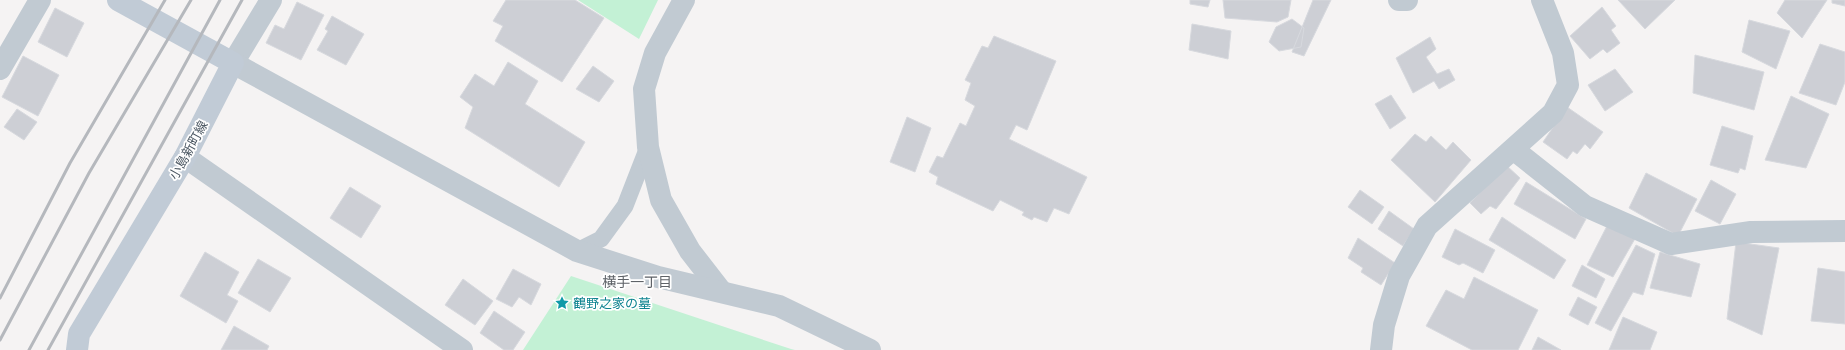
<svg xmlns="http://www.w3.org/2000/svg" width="1845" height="350" font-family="'Golos Text','Noto Sans JP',sans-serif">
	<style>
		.green { fill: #c3f1d5 }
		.building { fill: #cdcfd5; stroke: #d7d9de }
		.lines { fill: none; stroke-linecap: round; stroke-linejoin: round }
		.service { stroke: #c1cad2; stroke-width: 17 }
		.minor { stroke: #c1cad2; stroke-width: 22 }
		.tertiary { stroke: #c1cad2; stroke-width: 22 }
		.secondary { stroke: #c1cbd6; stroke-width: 22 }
		.rail { stroke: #b5b8bd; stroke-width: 3 }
		.labels { text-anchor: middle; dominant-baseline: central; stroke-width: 3.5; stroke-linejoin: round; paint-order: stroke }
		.street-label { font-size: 13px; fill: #4a5661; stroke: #fff }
		.culture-label { font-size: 13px; fill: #0d838f; stroke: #fff; text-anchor: start }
		.neighbourhood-label { font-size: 14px; fill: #5f6368; stroke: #fff }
	</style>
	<rect width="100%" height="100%" fill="#f5f3f3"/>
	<path class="green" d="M578 0H658L639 39Z
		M571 276 791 349 795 350H523Z"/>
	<path class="building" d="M506 0H575L604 18 562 82 495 41 503 26 493 21Z
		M1190 0H1210L1208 7 1190 4Z
		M1223 0H1291L1288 17 1277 22 1225 18Z
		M1313 0H1331L1304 56 1292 52Z
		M1618 0H1675L1645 29Z
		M1785 0H1827L1802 38 1777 13Z
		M1832 0H1845V6L1832 3Z
		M297 2 324 15 301 60 266 43 275 25 284 29Z
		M1602 7 1616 26 1611 30 1620 43 1607 53 1603 49 1590 59 1570 36Z
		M55 8 84 23 67 57 38 42Z
		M332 16 364 34 346 65 317 50 328 31 325 29Z
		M1292 19 1304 28 1301 47 1279 51 1269 42 1276 27Z
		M1749 20 1790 31 1776 69 1742 52Z
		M1192 24 1231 31 1228 59 1189 50Z
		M994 36 1056 61 1027 130 1016 125 1009 139 1087 177 1069 214 1054 208 1047 222 1034 217 1032 220 1022 215 1024 212 1000 200 993 211 936 184 938 177 929 172 937 156 943 158 960 123 966 126 975 106 965 100 971 83 965 80 982 46 988 48Z
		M1430 37 1436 49 1426 57 1437 74 1449 69 1455 80 1439 89 1434 81 1413 93 1396 58Z
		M1820 44 1845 52V82L1836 105 1799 93Z
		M1695 55 1764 72 1754 110 1693 93Z
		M23 56 59 75 38 116 2 97Z
		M508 62 538 81 525 104 585 142 559 187 465 128 473 107 460 97 475 74 494 86Z
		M593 66 614 81 599 102 576 89Z
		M1615 69 1633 92 1605 111 1588 85Z
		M1391 95 1406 118 1390 129 1375 104Z
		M1791 96 1829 114 1806 168 1765 160Z
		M1567 107 1603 132 1590 149 1585 144 1577 154 1573 151 1567 159 1543 142Z
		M17 109 37 122 24 140 4 127Z
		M907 117 931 128 915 172 890 162Z
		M1722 126 1753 136 1745 170 1740 168 1738 173 1710 165Z
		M1415 134 1426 142 1431 136 1446 150 1453 142 1471 160 1435 202 1391 160Z
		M1506 165 1520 178 1496 209 1490 206 1481 214 1470 203Z
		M1646 173 1697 199 1678 236 1629 208Z
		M1711 180 1736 194 1720 224 1695 211Z
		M1526 182 1586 219 1575 239 1514 204Z
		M350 187 381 206 361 238 330 218Z
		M1360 190 1384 207 1372 224 1348 207Z
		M1389 211 1414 229 1403 246 1378 229Z
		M1502 217 1566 260 1554 279 1489 240Z
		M1609 222 1636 237 1613 277 1587 265Z
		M1455 229 1495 250 1483 273 1463 263 1459 265 1442 257Z
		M1358 238 1395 263 1381 285 1361 272 1363 268 1348 258Z
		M1736 242 1779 248 1762 335 1727 319Z
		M1636 245 1655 254 1643 295 1633 292 1611 331 1595 323Z
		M205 252 239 272 227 295 238 301 226 323 180 296Z
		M1660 252 1700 264 1691 297 1650 288Z
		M258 259 291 278 270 312 238 293Z
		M1582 265 1605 279 1596 298 1572 286Z
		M1818 268 1845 272V324L1811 321Z
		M513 269 541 284 531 305 519 297 512 307 496 299Z
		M1474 277 1538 310 1518 350H1472L1426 326 1446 290 1464 299Z
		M463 279 493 301 475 325 445 305Z
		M1578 297 1597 307 1588 325 1569 315Z
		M494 311 525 332 513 350H504L480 333Z
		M1623 317 1657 332 1650 350H1609Z
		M234 326 269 346 267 350H221Z
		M1538 337 1561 350H1532Z"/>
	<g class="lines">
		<path class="service" d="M577 251 601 239 625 206 648 147"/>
		<path class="minor" d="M684 0 655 53 644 89 648 147 661 200 690 251 721 291
			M1399 0H1407
			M233 63 271 0
			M0 69 40 0
			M1513 149 1585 206 1671 244 1751 232 1845 231
			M185 157 462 350
			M1381 350 1384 325 1399 276 1427 226 1553 113 1568 85 1563 53 1542 0"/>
		<path class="tertiary" d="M233 63 577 251 658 277 779 306 870 350"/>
		<path class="secondary" d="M77 350 79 334 185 157 233 63 118 0"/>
		<path class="rail" d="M0 298 70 163 165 0
			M0 340 89 173 191 0
			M29 350 220 0
			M48 350 242 0"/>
	</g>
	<defs>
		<symbol id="sight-bare" viewBox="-9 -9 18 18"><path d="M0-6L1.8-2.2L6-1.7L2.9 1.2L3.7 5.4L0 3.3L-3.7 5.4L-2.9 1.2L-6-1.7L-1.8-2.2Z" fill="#0f9aa8" stroke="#fff" stroke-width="2.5" paint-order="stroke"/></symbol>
	</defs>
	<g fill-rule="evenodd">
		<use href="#sight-bare" x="552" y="293" width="20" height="20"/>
	</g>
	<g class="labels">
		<g class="street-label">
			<text transform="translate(188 150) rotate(-61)">小島新町線</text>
		</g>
		<g class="culture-label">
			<text x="573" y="303">鶴野之家の墓</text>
		</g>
		<g class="neighbourhood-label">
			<text x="637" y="281">横手一丁目</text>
		</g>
	</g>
</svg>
